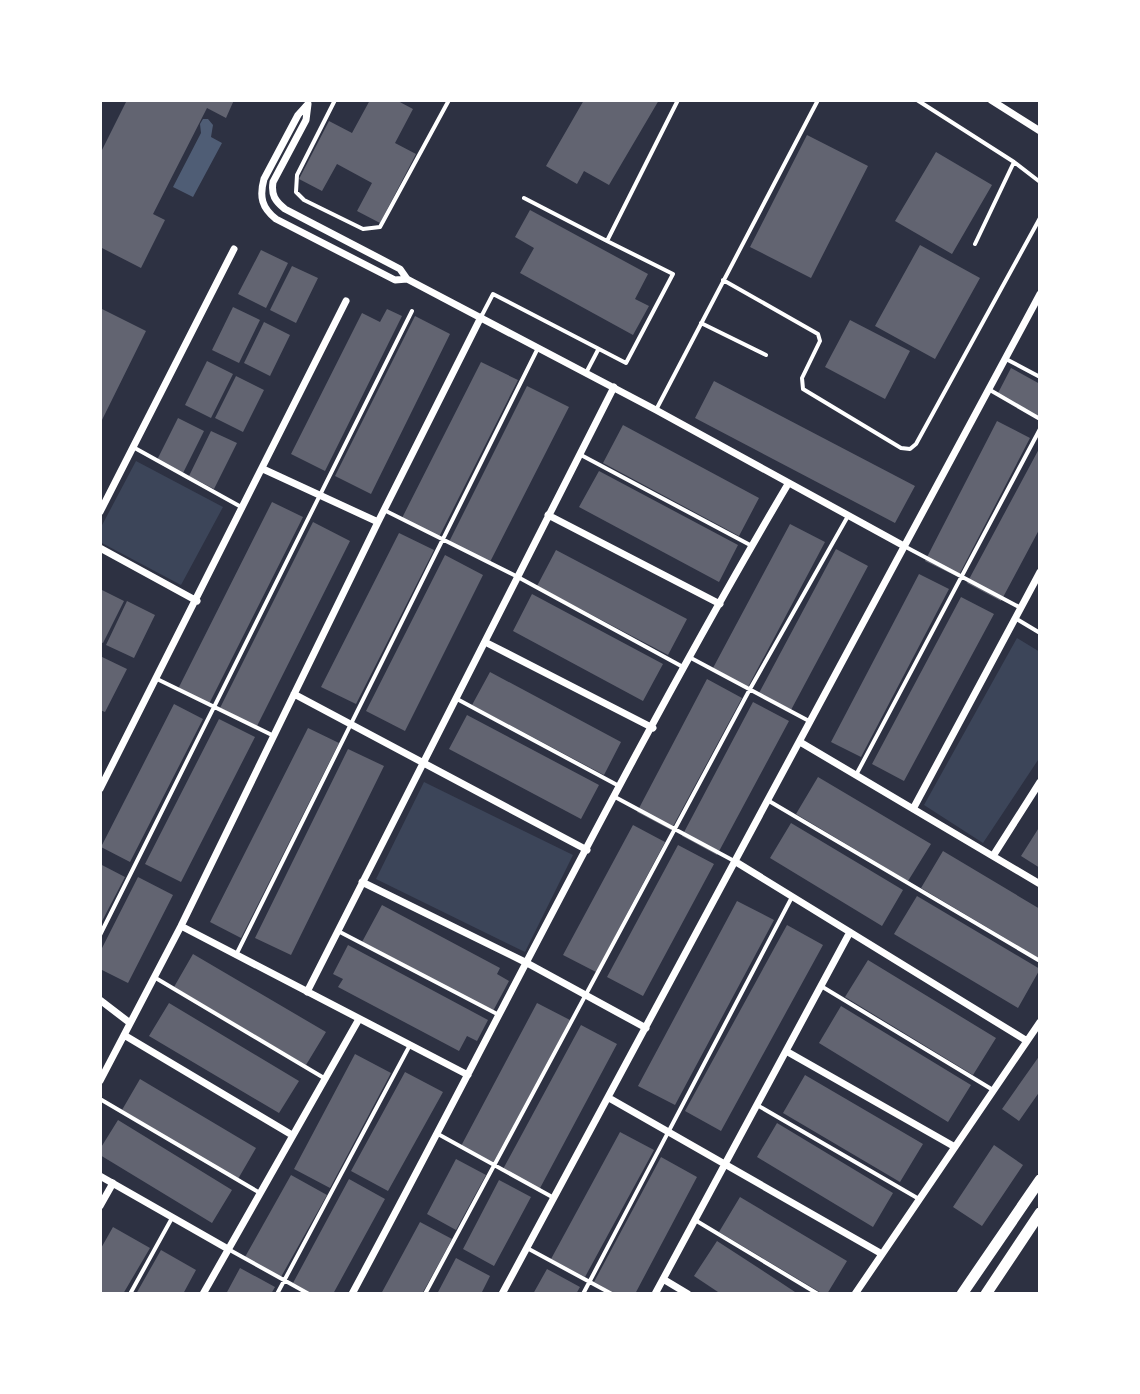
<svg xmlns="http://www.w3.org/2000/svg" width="1140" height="1394" font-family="'Open Sans',sans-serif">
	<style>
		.green { fill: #3c4559 }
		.water { fill: #4f5d75 }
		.building { fill: #626471 }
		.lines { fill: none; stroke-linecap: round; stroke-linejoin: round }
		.service { stroke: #fff; stroke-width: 4 }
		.minor { stroke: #fff; stroke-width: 7 }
		.secondary { stroke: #fff; stroke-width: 11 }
	</style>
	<rect width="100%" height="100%" fill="#2d3142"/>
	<path class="green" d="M136 461 223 507 181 585 100 542V529Z
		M1017 638 1040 652V757L983 843 924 805Z
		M424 782 573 855 525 952 376 879Z"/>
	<path class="water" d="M203 119H208L213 125 211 137 222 143 193 197 173 187 201 133 200 124Z"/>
	<path class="building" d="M127 100H234L226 118 207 108 153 214 165 220 141 268 100 247V154Z
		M370 100H396L413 109 395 143 416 154 380 223 357 211 372 183 337 164 322 191 299 179 329 121 352 133Z
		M584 100H659L609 185 584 171 577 184 546 166Z
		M807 135 868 166 811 278 750 247Z
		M936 152 992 185 952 254 895 221Z
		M530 210 648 274 635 299 649 306 633 335 520 273 534 248 515 237Z
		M920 245 980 278 935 359 875 326Z
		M261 250 288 263 266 308 238 294Z
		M292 266 318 278 296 323 270 310Z
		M233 307 260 320 239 363 212 350Z
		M100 308 146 331 100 424Z
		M387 309 402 316 325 471 291 454 362 313 380 322Z
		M415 316 450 334 371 494 335 476Z
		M850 320 910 351 885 399 825 367Z
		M264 322 290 335 270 376 244 363Z
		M207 361 233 374 211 418 185 405Z
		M481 362 518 380 439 537 402 518Z
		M1011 368 1040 384V412L1038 417 997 395Z
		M236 376 264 390 243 432 215 418Z
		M714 381 915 486 895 523 695 418Z
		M527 386 569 407 490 562 449 542Z
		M178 418 204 431 183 473 157 460Z
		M997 421 1030 438 958 577 925 561Z
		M623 425 759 498 739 536 603 463Z
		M211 431 237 443 214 489 189 476Z
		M1040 447V528L1001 601 967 583Z
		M599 471 738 545 719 582 579 507Z
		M272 502 303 517 209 704 178 689Z
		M313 522 350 541 257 726 220 708Z
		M790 524 825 542 748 687 713 668Z
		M399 533 434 550 356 704 321 687Z
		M836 549 868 566 791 710 759 693Z
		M556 550 687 619 668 655 537 586Z
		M445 555 483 575 405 731 366 711Z
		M919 574 949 589 861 757 831 742Z
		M100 589 124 601 103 643 100 642Z
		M532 594 663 664 643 701 513 631Z
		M961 597 994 614 904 781 872 764Z
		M127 601 155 615 134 658 106 645Z
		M100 656 127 669 105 712 100 710Z
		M490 672 621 742 604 775 472 705Z
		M707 679 742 698 671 830 637 812Z
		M753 702 789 721 717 855 682 836Z
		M174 704 203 719 130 862 101 847Z
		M467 715 599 785 581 819 449 749Z
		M219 719 255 737 181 882 145 864Z
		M308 728 339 743 241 938 210 922Z
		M348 749 384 766 291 955 255 938Z
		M818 777 931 844 908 881 796 814Z
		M791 823 903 890 882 926 770 858Z
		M633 825 665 842 596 972 563 955Z
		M1040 826V868L1021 856Z
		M678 845 714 864 643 996 607 977Z
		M943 851 1040 909V959L921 888Z
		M100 864 125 877 100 925Z
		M138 877 173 895 128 983 100 969V952Z
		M917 896 1040 969 1018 1008 894 934Z
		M737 901 774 920 675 1105 638 1086Z
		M382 905 500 968 497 974 509 981 493 1011 362 942Z
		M787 925 823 945 721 1131 685 1111Z
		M348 945 488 1020 477 1041 467 1036 459 1051 338 987 343 979 333 974Z
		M193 954 326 1032 306 1065 174 987Z
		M868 960 996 1038 973 1075 845 997Z
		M169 1003 299 1081 279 1113 149 1036Z
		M537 1003 570 1020 492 1165 460 1148Z
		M841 1006 971 1085 948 1122 819 1043Z
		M581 1025 617 1044 539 1190 502 1171Z
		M355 1054 391 1073 330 1188 294 1169Z
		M1040 1055V1091L1019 1121 1002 1109Z
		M405 1072 443 1092 388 1191 351 1171Z
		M805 1075 923 1144 900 1182 783 1113Z
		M140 1079 256 1148 238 1179 122 1110Z
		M118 1120 232 1190 212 1223 100 1155V1149Z
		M777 1123 893 1193 873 1227 757 1157Z
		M620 1132 654 1150 585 1277 551 1259Z
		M994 1145 1023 1165 982 1226 953 1207Z
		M661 1157 697 1177 635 1294H616L594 1282Z
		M456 1159 486 1175 456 1230 427 1214Z
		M291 1175 327 1195 281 1277 245 1257Z
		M349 1179 385 1199 333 1294H313L293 1283Z
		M499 1180 531 1197 494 1266 463 1249Z
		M740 1197 847 1261 827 1294H823L719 1232Z
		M420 1222 452 1239 438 1265 422 1294H381Z
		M113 1227 150 1248 123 1294H100V1250Z
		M717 1241 780 1282 798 1294H721L694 1276Z
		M161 1250 196 1270 183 1294H136Z
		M456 1258 490 1276 481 1294H437Z
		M240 1268 275 1287 271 1294H226Z
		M547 1269 580 1287 576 1294H533Z"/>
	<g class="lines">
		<path class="service" d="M335 100 297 175 296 192 304 200 363 229 380 227 449 100
			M917 100 1014 162 1040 182
			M524 198 607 241
			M975 244 1014 162
			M723 280 818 334 820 341 802 378 803 389 901 448 910 449 916 444 1040 218
			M481 317 493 294 626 363 673 274 607 241 678 100
			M701 323 766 355
			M1006 359 1040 377
			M586 373 598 350
			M990 390 1040 419
			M656 410 818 100
			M133 447 243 508
			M581 455 752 546
			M384 510 516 576 683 667
			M904 546 1021 608
			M1015 618 1040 633
			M691 658 809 721
			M157 679 274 736
			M457 699 619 786
			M856 775 1040 429
			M615 797 736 862
			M769 801 1040 961
			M338 931 499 1015
			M100 935 412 311
			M236 955 538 348
			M154 977 324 1078
			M821 986 993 1090
			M100 1099 260 1193
			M757 1105 919 1199
			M438 1134 554 1198
			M695 1220 818 1294
			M527 1248 612 1294
			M228 1249 309 1294
			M130 1294 172 1218
			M277 1294 410 1045
			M425 1294 750 689 848 516
			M583 1294 792 897"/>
		<path class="minor" d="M991 100 1040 131
			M308 104 306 120 273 182C271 195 275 201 285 209L400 269 407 279 656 410 904 546
			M307 105 298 115 264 179C259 197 262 208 276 219L395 280 407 279
			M263 469 378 522
			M100 512 234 249
			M548 515 720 604
			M100 548 197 601
			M485 642 653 728
			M294 694 587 850
			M800 742 1040 884
			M100 789 346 301
			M913 809 1040 572
			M993 856 1040 782
			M736 862 1027 1041
			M362 882 527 963 646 1028
			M181 926 468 1075
			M307 992 614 387
			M100 1000 130 1023
			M124 1035 292 1135
			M786 1051 955 1147
			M100 1081 181 926 378 522 481 317
			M609 1098 882 1254
			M100 1176 228 1249
			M100 1206 113 1183
			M663 1279 688 1294
			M203 1294 359 1019
			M352 1294C497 1024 632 748 788 484
			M502 1294 1040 294
			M655 1294 850 932
			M855 1294 1040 1022"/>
		<path class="secondary" d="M962 1294 1040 1180
			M986 1294 1040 1213"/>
	</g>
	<rect width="1140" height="1394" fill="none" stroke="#ffffff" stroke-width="204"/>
</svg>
